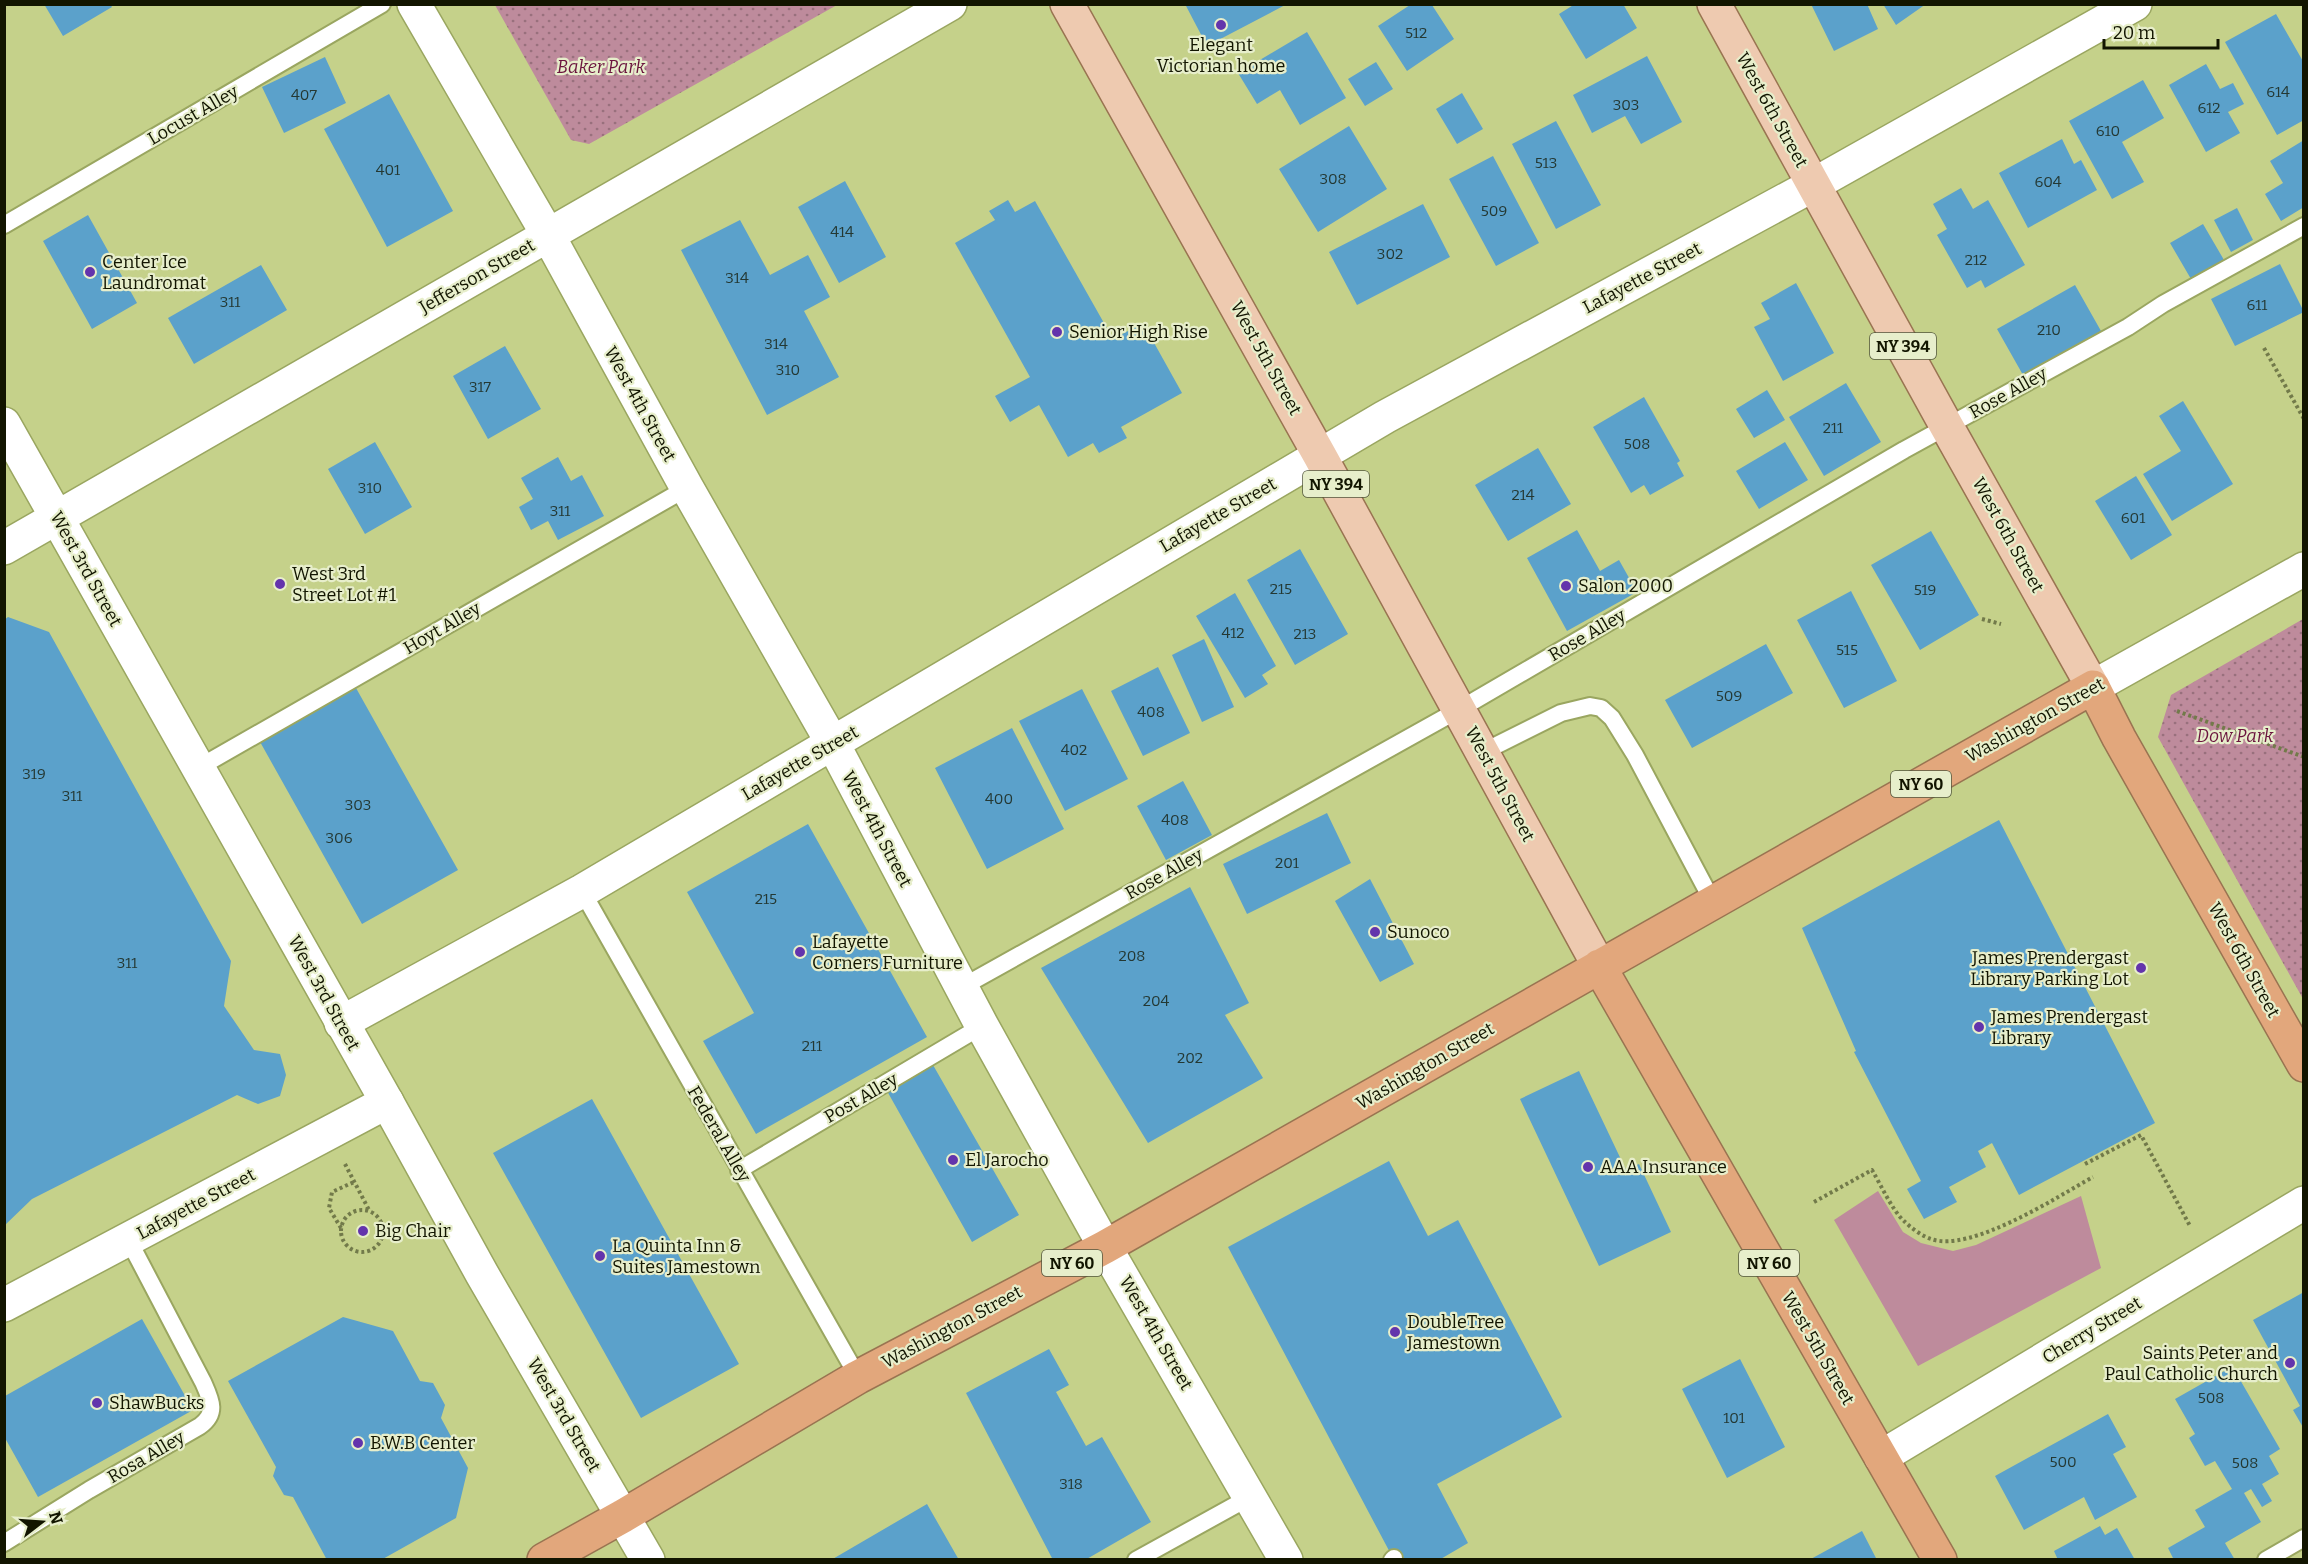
<svg xmlns="http://www.w3.org/2000/svg" width="2308" height="1564" font-family="Bitter,serif">
	<style>
		.grass { fill: #be8b9c }
		.park { fill: url(#park-dots) }
		.building { fill: #5ba1cb }
		.lines { fill: none; stroke-linecap: round; stroke-linejoin: round }
		.lane-casing { stroke: #9aa660; stroke-width: 20 }
		.street-casing { stroke: #9aa660; stroke-width: 36 }
		.secondary-casing { stroke: #9aa660; stroke-width: 36 }
		.primary-casing { stroke: #997451; stroke-width: 36 }
		.highway-casing { stroke: #997451; stroke-width: 36 }
		.path { stroke: #727a4a; stroke-width: 4; stroke-dasharray: 3 3; stroke-linecap: butt }
		.lane { stroke: #fff; stroke-width: 16 }
		.street { stroke: #fff; stroke-width: 33 }
		.secondary { stroke: #fff; stroke-width: 33 }
		.primary { stroke: #eecab0; stroke-width: 33 }
		.highway { stroke: #e2a77c; stroke-width: 33 }
		.poi-dot { fill: #6334ac; stroke: #e7eecb; stroke-width: 2 }
		.labels { text-anchor: middle; dominant-baseline: central; stroke-width: 4.5; stroke-linejoin: round; paint-order: stroke }
		.number-label { font-size: 15px; fill: #243833 }
		.shield { fill: #e7eecb; stroke: #52563d; stroke-width: 1.5 }
		.shield-label { font-size: 16px; font-weight: bold; fill: #121500 }
		.poi-label { font-size: 18px; fill: #121500; stroke: #e7eecb; text-anchor: start }
		.park-label { font-size: 18px; font-style: italic; fill: #6b143e; stroke: #e7eecb }
		.street-label { font-size: 18px; fill: #121500; stroke: #e7eecb }
	</style>
	<defs>
		<pattern id="park-dots" width="8" height="8" patternUnits="userSpaceOnUse" patternTransform="scale(1.5)"><rect width="8" height="8" fill="#be8b9c"/><path d="M2 2h.1M6 6h.1" fill="none" stroke="#99707d" stroke-width="1.8" stroke-linecap="round"/></pattern>
	</defs>
	<rect width="100%" height="100%" fill="#c5d18a"/>
	<path class="grass" d="M1878 1191 1903 1232 1921 1243 1953 1251 1976 1245 2081 1196 2101 1268 1918 1366 1834 1220Z"/>
	<path class="park" d="M495 5H837L589 144 571 140Z
		M2303 619V999L2158 737 2171 695Z"/>
	<path class="building" d="M44 4H110L112 7 63 36Z
		M1185 4H1287L1207 46Z
		M1575 4H1623L1637 28 1586 59 1559 14Z
		M1811 4H1867L1878 29 1834 51Z
		M1883 4H1926L1896 25Z
		M1410 5H1432L1454 39 1407 71 1378 26Z
		M2276 14 2304 63V120L2277 135 2225 42Z
		M1307 32 1346 98 1300 125 1280 90 1257 104 1238 73Z
		M1647 56 1682 122 1641 144 1625 116 1592 133 1573 95Z
		M325 57 346 103 284 133 262 87Z
		M1376 62 1393 89 1365 106 1348 79Z
		M2206 64 2220 89 2233 83 2244 104 2228 112 2240 133 2206 152 2169 85Z
		M2143 80 2164 118 2122 142 2144 182 2112 199 2069 121Z
		M1462 93 1483 129 1457 144 1436 109Z
		M389 94 453 211 387 247 324 129Z
		M1556 121 1601 205 1556 229 1512 144Z
		M1349 126 1387 189 1318 232 1279 169Z
		M2062 139 2074 164 2081 160 2097 190 2028 228 1999 173Z
		M2304 140V207L2281 221 2265 194 2283 183 2270 161Z
		M1493 156 1539 243 1496 266 1449 179Z
		M845 181 886 257 839 283 798 207Z
		M1961 188 1973 209 1988 200 2025 265 1985 288 1981 280 1967 288 1937 235 1947 229 1933 204Z
		M1008 200 1015 212 1035 201 1113 339 1143 323 1182 393 1121 427 1127 438 1099 453 1093 443 1068 457 1039 405 1010 422 995 396 1030 377 955 243 995 220 989 211Z
		M1423 204 1450 257 1357 305 1329 252Z
		M2237 208 2253 240 2231 252 2214 220Z
		M88 215 137 303 92 329 43 241Z
		M740 220 770 275 808 255 830 297 804 311 839 377 767 415 681 250Z
		M2203 224 2224 260 2191 279 2170 243Z
		M2280 264 2304 312 2235 346 2211 299Z
		M261 265 287 310 194 364 168 318Z
		M1796 283 1834 353 1783 381 1754 327 1770 319 1761 303Z
		M2075 285 2101 331 2023 375 1997 329Z
		M505 346 541 409 488 439 453 376Z
		M1846 383 1881 442 1824 476 1789 417Z
		M1767 390 1785 420 1754 438 1736 409Z
		M1644 397 1680 461 1677 463 1684 476 1650 495 1644 485 1631 493 1593 427Z
		M2183 401 2233 484 2172 521 2143 474 2181 451 2159 416Z
		M375 442 412 507 365 534 328 469Z
		M1785 442 1808 480 1759 509 1736 471Z
		M1538 448 1571 504 1508 541 1475 485Z
		M558 457 571 481 582 475 604 516 558 540 548 521 531 530 519 507 533 499 521 478Z
		M2136 476 2172 535 2131 560 2095 501Z
		M1577 530 1600 571 1619 560 1637 592 1567 631 1527 558Z
		M1931 531 1979 615 1920 650 1871 565Z
		M1300 549 1348 634 1295 665 1247 580Z
		M1851 591 1897 681 1844 708 1797 620Z
		M1235 593 1276 666 1262 675 1268 684 1245 698 1196 616Z
		M8 617 49 632 231 961 224 1006 254 1050 280 1054 286 1075 280 1096 258 1104 237 1095 32 1199 4 1226V620Z
		M1204 639 1234 707 1202 722 1172 655Z
		M1766 644 1793 693 1692 748 1665 700Z
		M1158 667 1190 733 1143 756 1111 691Z
		M356 688 458 870 362 924 259 740Z
		M1082 689 1128 779 1065 811 1019 721Z
		M1012 728 1064 829 987 869 935 768Z
		M1183 781 1212 835 1166 860 1137 806Z
		M1327 813 1351 863 1247 914 1223 864Z
		M1999 820 2155 1123 2019 1195 1992 1143 1978 1151 1986 1167 1949 1187 1957 1202 1924 1219 1907 1189 1921 1181 1854 1052 1856 1051 1802 928Z
		M808 824 927 1037 756 1134 703 1041 754 1013 687 892Z
		M1370 879 1414 964 1380 982 1335 901Z
		M1190 887 1249 1003 1225 1015 1263 1078 1148 1143 1041 968Z
		M933 1065 1019 1215 972 1242 887 1091Z
		M1579 1071 1626 1170 1639 1164 1671 1232 1599 1266 1520 1099Z
		M592 1099 739 1364 641 1418 493 1153Z
		M1389 1161 1428 1236 1458 1220 1562 1417 1437 1484 1468 1543 1439 1560H1394L1228 1247Z
		M2304 1292V1429L2293 1410 2300 1406 2253 1320Z
		M343 1317 393 1331 420 1381 433 1383 445 1405 441 1418 468 1468 456 1518 381 1560H327L293 1497 284 1495 273 1476 276 1467 228 1381Z
		M142 1319 193 1410 38 1497 5 1438V1396Z
		M1049 1349 1069 1385 1056 1392 1086 1446 1102 1437 1151 1522 1085 1560H1053L966 1393Z
		M1740 1359 1785 1447 1727 1478 1682 1389Z
		M2228 1369 2234 1381 2239 1378 2280 1449 2269 1456 2279 1474 2262 1484 2272 1501 2262 1507 2251 1489 2244 1493 2261 1522 2225 1543 2235 1560H2174L2168 1548 2205 1527 2195 1510 2232 1489 2215 1461 2205 1466 2189 1438 2195 1434 2175 1399Z
		M2108 1414 2126 1447 2113 1454 2137 1497 2095 1520 2084 1497 2024 1530 1995 1476Z
		M927 1504 959 1560H831Z
		M2100 1526 2105 1535 2117 1528 2135 1560H2058L2054 1551Z
		M1862 1531 1877 1560H1809Z"/>
	<g class="lines">
		<defs>
			<path id="lane" d="M4 225 382 4
				M1483 752 1561 713 1590 706 1601 708 1612 718 1635 755 1713 902
				M198 768 687 488
				M582 891 858 1377
				M962 987 1460 709 1904 450 2128 327 2163 304 2304 226
				M739 1170 982 1026
				M4 1543 89 1490 200 1426C218 1413 211 1400 203 1382L128 1239
				M1136 1560 1250 1497
				M1392 1560 1394 1558
				M2266 1560 2304 1538"/>
			<path id="street" d="M414 4 548 235 687 488 833 744 982 1026 1105 1247 1286 1560
				M4 548 950 4
				M341 1023 582 891 1385 417 1813 185 2135 4
				M4 1305 387 1102
				M1881 1457 2304 1203"/>
			<path id="secondary" d="M4 424 387 1102 482 1274 648 1560
				M2093 687 2304 569"/>
			<path id="primary" d="M1067 4 1320 456 1599 966
				M1714 4 1947 427 2093 687"/>
			<path id="highway" d="M1599 966 1940 1560
				M544 1560 623 1516 858 1377 1105 1247 2093 687 2119 738 2304 1065"/>
		</defs>
		<use href="#lane" class="lane-casing"/>
		<use href="#street" class="street-casing"/>
		<use href="#secondary" class="secondary-casing"/>
		<use href="#primary" class="primary-casing"/>
		<use href="#highway" class="highway-casing"/>
		<path class="path" d="M2264 348 2304 419
			M1982 619 2001 624
			M2177 711 2304 757
			M345 1164 369 1210
			M2085 1164 2141 1135 2190 1226
			M1814 1202 1872 1170C1881 1185 1892 1210 1904 1221 1911 1228 1922 1236 1931 1239 1971 1253 2057 1197 2093 1177
			M341 1231a21 21 0 1 1 42 0a21 21 0 1 1-42 0Z
			M382 1225 389 1223
			M341 1228 329 1208 332 1192 354 1182"/>
		<use href="#lane" class="lane"/>
		<use href="#street" class="street"/>
		<use href="#secondary" class="secondary"/>
		<use href="#primary" class="primary"/>
		<use href="#highway" class="highway"/>
	</g>
	<g class="poi-dot">
		<circle cx="1221" cy="25" r="6"/>
		<circle cx="90" cy="272" r="6"/>
		<circle cx="1057" cy="332" r="6"/>
		<circle cx="280" cy="584" r="6"/>
		<circle cx="1566" cy="586" r="6"/>
		<circle cx="1375" cy="932" r="6"/>
		<circle cx="800" cy="952" r="6"/>
		<circle cx="2141" cy="968" r="6"/>
		<circle cx="1979" cy="1027" r="6"/>
		<circle cx="953" cy="1160" r="6"/>
		<circle cx="1588" cy="1167" r="6"/>
		<circle cx="363" cy="1231" r="6"/>
		<circle cx="600" cy="1256" r="6"/>
		<circle cx="1395" cy="1332" r="6"/>
		<circle cx="2290" cy="1363" r="6"/>
		<circle cx="97" cy="1403" r="6"/>
		<circle cx="358" cy="1443" r="6"/>
	</g>
	<g class="labels">
		<g class="number-label">
			<text x="1416" y="33">512</text>
			<text x="2278" y="92">614</text>
			<text x="304" y="95">407</text>
			<text x="1626" y="105">303</text>
			<text x="2209" y="108">612</text>
			<text x="2108" y="131">610</text>
			<text x="1546" y="163">513</text>
			<text x="388" y="170">401</text>
			<text x="1333" y="179">308</text>
			<text x="2048" y="182">604</text>
			<text x="1494" y="211">509</text>
			<text x="842" y="232">414</text>
			<text x="1390" y="254">302</text>
			<text x="1976" y="260">212</text>
			<text x="737" y="278">314</text>
			<text x="230" y="302">311</text>
			<text x="2257" y="305">611</text>
			<text x="2049" y="330">210</text>
			<text x="776" y="344">314</text>
			<text x="788" y="370">310</text>
			<text x="480" y="387">317</text>
			<text x="1833" y="428">211</text>
			<text x="1637" y="444">508</text>
			<text x="370" y="488">310</text>
			<text x="1523" y="495">214</text>
			<text x="560" y="511">311</text>
			<text x="2133" y="518">601</text>
			<text x="1281" y="589">215</text>
			<text x="1925" y="590">519</text>
			<text x="1233" y="633">412</text>
			<text x="1305" y="634">213</text>
			<text x="1847" y="650">515</text>
			<text x="1729" y="696">509</text>
			<text x="1151" y="712">408</text>
			<text x="1074" y="750">402</text>
			<text x="34" y="774">319</text>
			<text x="72" y="796">311</text>
			<text x="999" y="799">400</text>
			<text x="358" y="805">303</text>
			<text x="1175" y="820">408</text>
			<text x="339" y="838">306</text>
			<text x="1287" y="863">201</text>
			<text x="766" y="899">215</text>
			<text x="1132" y="956">208</text>
			<text x="127" y="963">311</text>
			<text x="1156" y="1001">204</text>
			<text x="812" y="1046">211</text>
			<text x="1190" y="1058">202</text>
			<text x="2211" y="1398">508</text>
			<text x="1734" y="1418">101</text>
			<text x="2063" y="1462">500</text>
			<text x="2245" y="1463">508</text>
			<text x="1071" y="1484">318</text>
		</g>
		<g class="shield">
			<rect x="1870" y="333" width="66" height="26" rx="4.5"/>
			<rect x="1303" y="471" width="66" height="26" rx="4.5"/>
			<rect x="1891" y="771" width="60" height="26" rx="4.5"/>
			<rect x="1042" y="1250" width="60" height="26" rx="4.5"/>
			<rect x="1739" y="1250" width="60" height="26" rx="4.5"/>
		</g>
		<g class="shield-label">
			<text x="1903" y="346">NY 394</text>
			<text x="1336" y="484">NY 394</text>
			<text x="1921" y="784">NY 60</text>
			<text x="1072" y="1263">NY 60</text>
			<text x="1769" y="1263">NY 60</text>
		</g>
		<g class="poi-label">
			<text x="1221" y="45" text-anchor="middle">Elegant<tspan x="1221" dy="21">Victorian home</tspan></text>
			<text x="102" y="262">Center Ice<tspan x="102" dy="21">Laundromat</tspan></text>
			<text x="1069" y="332">Senior High Rise</text>
			<text x="292" y="574">West 3rd<tspan x="292" dy="21">Street Lot #1</tspan></text>
			<text x="1578" y="586">Salon 2000</text>
			<text x="1387" y="932">Sunoco</text>
			<text x="812" y="942">Lafayette<tspan x="812" dy="21">Corners Furniture</tspan></text>
			<text x="2129" y="958" text-anchor="end">James Prendergast<tspan x="2129" dy="21">Library Parking Lot</tspan></text>
			<text x="1991" y="1017">James Prendergast<tspan x="1991" dy="21">Library</tspan></text>
			<text x="965" y="1160">El Jarocho</text>
			<text x="1600" y="1167">AAA Insurance</text>
			<text x="375" y="1231">Big Chair</text>
			<text x="612" y="1246">La Quinta Inn &amp;<tspan x="612" dy="21">Suites Jamestown</tspan></text>
			<text x="1407" y="1322">DoubleTree<tspan x="1407" dy="21">Jamestown</tspan></text>
			<text x="2278" y="1353" text-anchor="end">Saints Peter and<tspan x="2278" dy="21">Paul Catholic Church</tspan></text>
			<text x="109" y="1403">ShawBucks</text>
			<text x="370" y="1443">B.W.B Center</text>
		</g>
		<g class="park-label">
			<text x="601" y="67">Baker Park</text>
			<text x="2235" y="736">Dow Park</text>
		</g>
		<g class="street-label">
			<text transform="translate(1772 110) rotate(61)">West 6th Street</text>
			<text transform="translate(193 115) rotate(-30)">Locust Alley</text>
			<text transform="translate(477 276) rotate(-30)">Jefferson Street</text>
			<text transform="translate(1642 278) rotate(-28)">Lafayette Street</text>
			<text transform="translate(1266 358) rotate(61)">West 5th Street</text>
			<text transform="translate(2008 393) rotate(-29)">Rose Alley</text>
			<text transform="translate(640 404) rotate(61)">West 4th Street</text>
			<text transform="translate(1218 515) rotate(-30)">Lafayette Street</text>
			<text transform="translate(2008 535) rotate(61)">West 6th Street</text>
			<text transform="translate(86 569) rotate(61)">West 3rd Street</text>
			<text transform="translate(442 628) rotate(-30)">Hoyt Alley</text>
			<text transform="translate(1587 635) rotate(-30)">Rose Alley</text>
			<text transform="translate(2035 720) rotate(-29)">Washington Street</text>
			<text transform="translate(800 763) rotate(-30)">Lafayette Street</text>
			<text transform="translate(1500 784) rotate(62)">West 5th Street</text>
			<text transform="translate(877 829) rotate(62)">West 4th Street</text>
			<text transform="translate(1164 874) rotate(-29)">Rose Alley</text>
			<text transform="translate(2244 960) rotate(61)">West 6th Street</text>
			<text transform="translate(324 993) rotate(61)">West 3rd Street</text>
			<text transform="translate(1425 1066) rotate(-30)">Washington Street</text>
			<text transform="translate(861 1098) rotate(-30)">Post Alley</text>
			<text transform="translate(719 1134) rotate(60)">Federal Alley</text>
			<text transform="translate(196 1204) rotate(-28)">Lafayette Street</text>
			<text transform="translate(952 1327) rotate(-28)">Washington Street</text>
			<text transform="translate(2092 1330) rotate(-31)">Cherry Street</text>
			<text transform="translate(1156 1333) rotate(60)">West 4th Street</text>
			<text transform="translate(1818 1348) rotate(60)">West 5th Street</text>
			<text transform="translate(564 1415) rotate(60)">West 3rd Street</text>
			<text transform="translate(146 1457) rotate(-30)">Rosa Alley</text>
		</g>
	</g>
	<rect width="2308" height="1564" fill="none" stroke="#121500" stroke-width="12"/>
	<g transform="translate(42 1522) rotate(73)" stroke="#e7eecb" stroke-width="4.5" paint-order="stroke">
	<path d="M0-4.5L10 22L0 15L-10 22Z" fill="#121500"/>
	<text y="-9" font-size="16" font-weight="bold" text-anchor="middle" fill="#121500">N</text>
	</g>
	<path d="M2104 39v9h114v-9" fill="none" stroke="#121500" stroke-width="3"/>
	<text x="2113" y="39" font-size="18" fill="#121500" stroke="#e7eecb" stroke-width="4.5" paint-order="stroke">20 m</text>
</svg>
